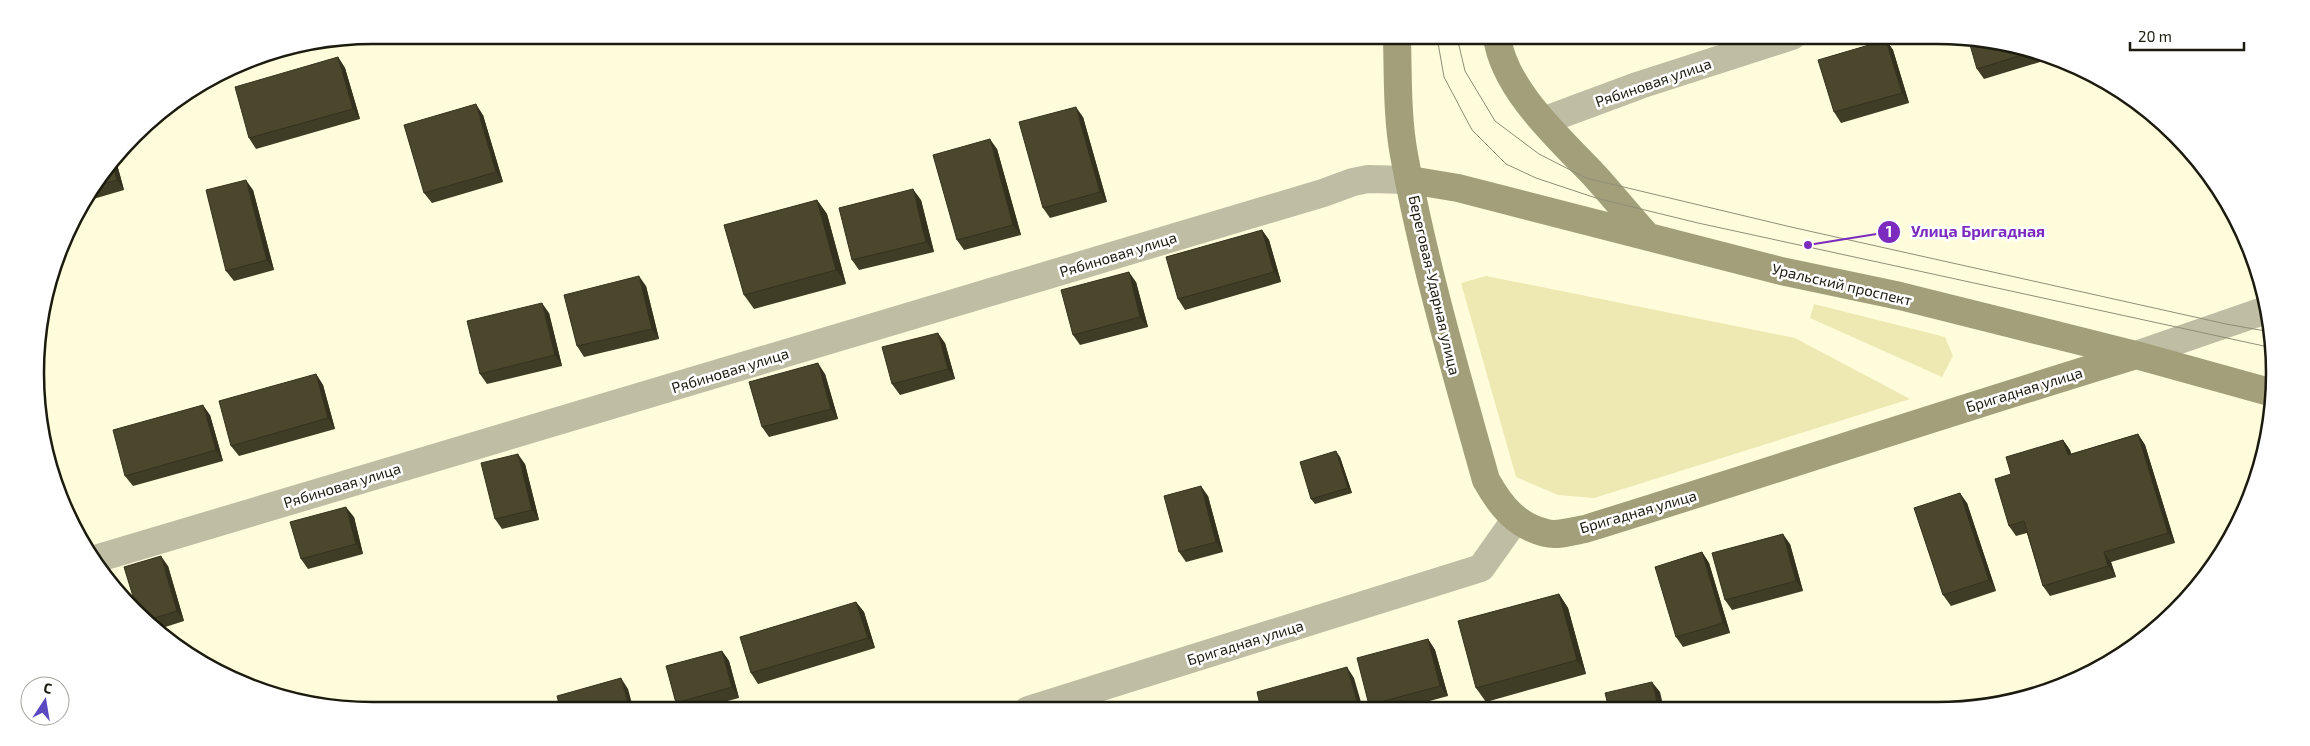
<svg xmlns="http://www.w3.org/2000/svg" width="2310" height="746" font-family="'Exo 2',sans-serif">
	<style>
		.green { fill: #eee9b3 }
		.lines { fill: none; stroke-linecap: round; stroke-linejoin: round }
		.minor { stroke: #bfbda4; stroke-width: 28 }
		.tertiary { stroke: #bfbda4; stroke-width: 28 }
		.secondary { stroke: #a29f7a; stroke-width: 28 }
		.tram { stroke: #908f77; stroke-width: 1 }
		.wall { fill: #403d26 }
		.shaded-wall { fill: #34321f }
		.building { fill: #4a472c; stroke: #34321f }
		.labels { text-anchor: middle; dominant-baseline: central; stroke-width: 5; stroke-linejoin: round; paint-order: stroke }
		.street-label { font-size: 15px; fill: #1c1b0f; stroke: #fff }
		.rim { fill: none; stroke: #1c1b0f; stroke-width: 2.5 }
		.leader { fill: none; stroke: #7b2cbf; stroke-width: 2 }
		.callout-dot { fill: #7b2cbf; stroke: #fff; stroke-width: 2 }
		.mark-label { font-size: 15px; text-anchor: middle; font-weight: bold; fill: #fff }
		.callout-label { font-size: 16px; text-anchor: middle; font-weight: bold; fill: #7b2cbf; stroke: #fff; stroke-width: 5; stroke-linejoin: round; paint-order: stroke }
	</style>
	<rect width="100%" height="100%" fill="#fefcda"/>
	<path class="green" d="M1486 276 1795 338 1910 399 1594 498 1558 495 1516 477 1461 283Z
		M1814 304 1945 337 1953 356 1942 377 1810 318Z"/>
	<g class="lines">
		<path class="minor" d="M1543 121 1640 85 1792 36
			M2136 355 2269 309
			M92 560 1323 193 1353 182 1368 179 1410 180"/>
		<path class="tertiary" d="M1028 710 1481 568 1515 520"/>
		<path class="secondary" d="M1397 37C1398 76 1397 117 1404 155 1424 264 1456 373 1486 480 1500 505 1516 526 1546 533 1557 536 1574 531 1585 529 1769 472 1952 411 2136 355
			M1497 37C1504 90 1560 139 1595 176 1613 196 1630 217 1648 237
			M1410 180 1458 188 1781 271 1900 296 2136 355 2273 393"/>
		<path class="tram" d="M1437 37 1444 77 1472 130 1506 164 1536 178 1596 198 1698 223 2273 348
			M1457 37 1465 71 1495 121 1539 154 1586 178 1791 227 2226 324 2271 332"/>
	</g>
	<path class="wall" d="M1886 40 1893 50 1909 103 1841 123 1834 112Z
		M2003 42 2052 56 2053 58 1984 79 1977 69Z
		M338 57 345 68 360 119 256 149 249 138Z
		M483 115 503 182 432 203 424 193Z
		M1083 117 1107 202 1050 218 1043 208Z
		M997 149 1021 235 964 250 957 240Z
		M115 157 124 190 83 202 105 167Z
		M253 190 274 270 234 281 226 271Z
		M817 200 827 214 846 284 754 309 744 295Z
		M921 200 934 252 859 270 852 260Z
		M1262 230 1269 240 1281 282 1185 310 1178 299Z
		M1136 282 1148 327 1080 345 1073 335Z
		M646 286 659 339 584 357 577 346Z
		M549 313 562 366 487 384 480 374Z
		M945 343 955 379 900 395 892 384Z
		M316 374 323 385 335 429 239 456 231 446Z
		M825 374 838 419 769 437 762 427Z
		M210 415 223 461 133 486 125 476Z
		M2138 434 2145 445 2175 543 2111 562 2116 577 2050 596 2043 586 2027 533 2016 536 2009 526 2011 474 2063 440 2070 450 2071 454Z
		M1340 457 1352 493 1315 504 1311 499Z
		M525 464 539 520 502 529 495 519Z
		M1208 496 1223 552 1186 562 1179 552Z
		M1967 503 1996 591 1951 606 1943 595Z
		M354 517 363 554 308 569 301 559Z
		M1790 544 1803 591 1732 610 1725 600Z
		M1702 552 1709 563 1730 633 1683 647 1676 637Z
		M168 566 184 621 156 630 139 616Z
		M1559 594 1568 608 1586 674 1486 702 1476 688Z
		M856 602 864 612 875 648 758 684 751 673Z
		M1428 639 1435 650 1448 696 1400 709H1372L1369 705Z
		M722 651 729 661 739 698 693 710H681L676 703Z"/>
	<path class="shaded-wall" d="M1886 40 1893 50 1909 103 1902 93Z
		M338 57 345 68 360 119 353 109Z
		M476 104 483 115 503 182 496 172Z
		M1076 107 1083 117 1107 202 1100 192Z
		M990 139 997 149 1021 235 1013 225Z
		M115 157 124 190 117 180 112 160Z
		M246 180 253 190 274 270 267 260Z
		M913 189 921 200 934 252 926 242Z
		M817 200 827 214 846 284 836 270Z
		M1262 230 1269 240 1281 282 1274 272Z
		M1129 272 1136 282 1148 327 1140 317Z
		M639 276 646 286 659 339 652 329Z
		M542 303 549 313 562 366 555 355Z
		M938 333 945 343 955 379 948 369Z
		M818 363 825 374 838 419 831 409Z
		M316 374 323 385 335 429 328 418Z
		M203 405 210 415 223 461 216 450Z
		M2138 434 2145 445 2175 543 2168 533Z
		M2063 440 2070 450 2075 466 2068 455Z
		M1336 451 1340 457 1352 493 1348 488Z
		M518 454 525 464 539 520 532 510Z
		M1201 486 1208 496 1223 552 1216 542Z
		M1960 493 1967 503 1996 591 1989 580Z
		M346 507 354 517 363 554 356 544Z
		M1783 534 1790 544 1803 591 1796 581Z
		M1702 552 1709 563 1730 633 1723 623Z
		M2104 552 2111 562 2116 577 2108 566Z
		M161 556 168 566 184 621 177 611Z
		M1559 594 1568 608 1586 674 1577 660Z
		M856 602 864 612 875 648 868 638Z
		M1428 639 1435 650 1448 696 1440 686Z
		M722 651 729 661 739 698 732 687Z
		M1347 667 1354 678 1363 709H1359Z
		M621 678 628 689 634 711H630Z
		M1652 682 1660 692 1664 709H1659Z
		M545 703 551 711H547Z"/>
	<path class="building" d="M1968 38 2003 42 2035 51 1977 69Z
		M1886 40 1902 93 1834 112 1818 60Z
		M338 57 353 109 249 138 235 87Z
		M476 104 496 172 424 193 404 125Z
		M1076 107 1100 192 1043 208 1019 122Z
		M990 139 1013 225 957 240 933 155Z
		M112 160 117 180 93 187 105 167Z
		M246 180 267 260 226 271 206 190Z
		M913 189 926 242 852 260 839 208Z
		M817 200 836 270 744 295 724 225Z
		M1262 230 1274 272 1178 299 1166 257Z
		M1129 272 1140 317 1073 335 1061 290Z
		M639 276 652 329 577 346 564 295Z
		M542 303 555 355 480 374 467 321Z
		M938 333 948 369 892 384 882 347Z
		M818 363 831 409 762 427 749 382Z
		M316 374 328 418 231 446 219 401Z
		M203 405 216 450 125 476 113 430Z
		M2138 434 2168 533 2104 552 2108 566 2043 586 2024 521 2009 526 1995 479 2011 474 2006 457 2063 440 2068 455Z
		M1336 451 1348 488 1311 499 1300 462Z
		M518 454 532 510 495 519 481 463Z
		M1201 486 1216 542 1179 552 1164 496Z
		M1960 493 1989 580 1943 595 1914 508Z
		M346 507 356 544 301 559 290 522Z
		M1783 534 1796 581 1725 600 1712 553Z
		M1702 552 1723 623 1676 637 1655 567Z
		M161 556 177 611 145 621 139 616 124 567Z
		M1559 594 1577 660 1476 688 1458 621Z
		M856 602 868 638 751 673 740 637Z
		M1428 639 1440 686 1369 705 1357 658Z
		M722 651 732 687 676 703 666 666Z
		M1347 667 1359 709H1261L1257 692Z
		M621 678 630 711H561L557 696Z
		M1652 682 1659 709H1609L1605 693Z
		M545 703 547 711H516Z"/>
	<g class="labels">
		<g class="street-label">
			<text transform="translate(1653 82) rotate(-19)">Рябиновая улица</text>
			<text transform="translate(1118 254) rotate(-17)">Рябиновая улица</text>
			<text transform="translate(1842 284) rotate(13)">Уральский проспект</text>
			<text transform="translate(1435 285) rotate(77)">Береговая-Ударная улица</text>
			<text transform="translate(730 370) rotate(-17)">Рябиновая улица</text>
			<text transform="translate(2024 389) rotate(-17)">Бригадная улица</text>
			<text transform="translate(342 485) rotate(-17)">Рябиновая улица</text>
			<text transform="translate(1638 511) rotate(-16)">Бригадная улица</text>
			<text transform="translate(1245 642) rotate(-17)">Бригадная улица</text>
		</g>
	</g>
	<path d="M0 0H2310V746H0ZM373 44H1937A329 329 0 0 1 2266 373V373A329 329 0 0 1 1937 702H373A329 329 0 0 1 44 373V373A329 329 0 0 1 373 44Z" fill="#fff" fill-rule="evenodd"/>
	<path class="rim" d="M373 44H1937A329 329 0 0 1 2266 373V373A329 329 0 0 1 1937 702H373A329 329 0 0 1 44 373V373A329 329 0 0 1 373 44Z"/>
	<path class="leader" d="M1808 245L1889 232"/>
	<g class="callout-dot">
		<circle cx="1808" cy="245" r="5"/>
		<circle cx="1889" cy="232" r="12"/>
	</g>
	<g class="mark-label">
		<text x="1889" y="237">1</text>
	</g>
	<g class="callout-label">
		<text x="1978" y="237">Улица Бригадная</text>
	</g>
	<g transform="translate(45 701) rotate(12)"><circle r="24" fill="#ffffff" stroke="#a4a49f"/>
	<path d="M0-4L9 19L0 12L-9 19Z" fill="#5a49c1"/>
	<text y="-8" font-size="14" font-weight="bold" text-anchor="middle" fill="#1c1b0f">С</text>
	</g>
	<path d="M2130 42v8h114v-8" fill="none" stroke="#1c1b0f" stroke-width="2.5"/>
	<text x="2138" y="42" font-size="15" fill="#1c1b0f" stroke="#ffffff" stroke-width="4" paint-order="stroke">20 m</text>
</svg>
